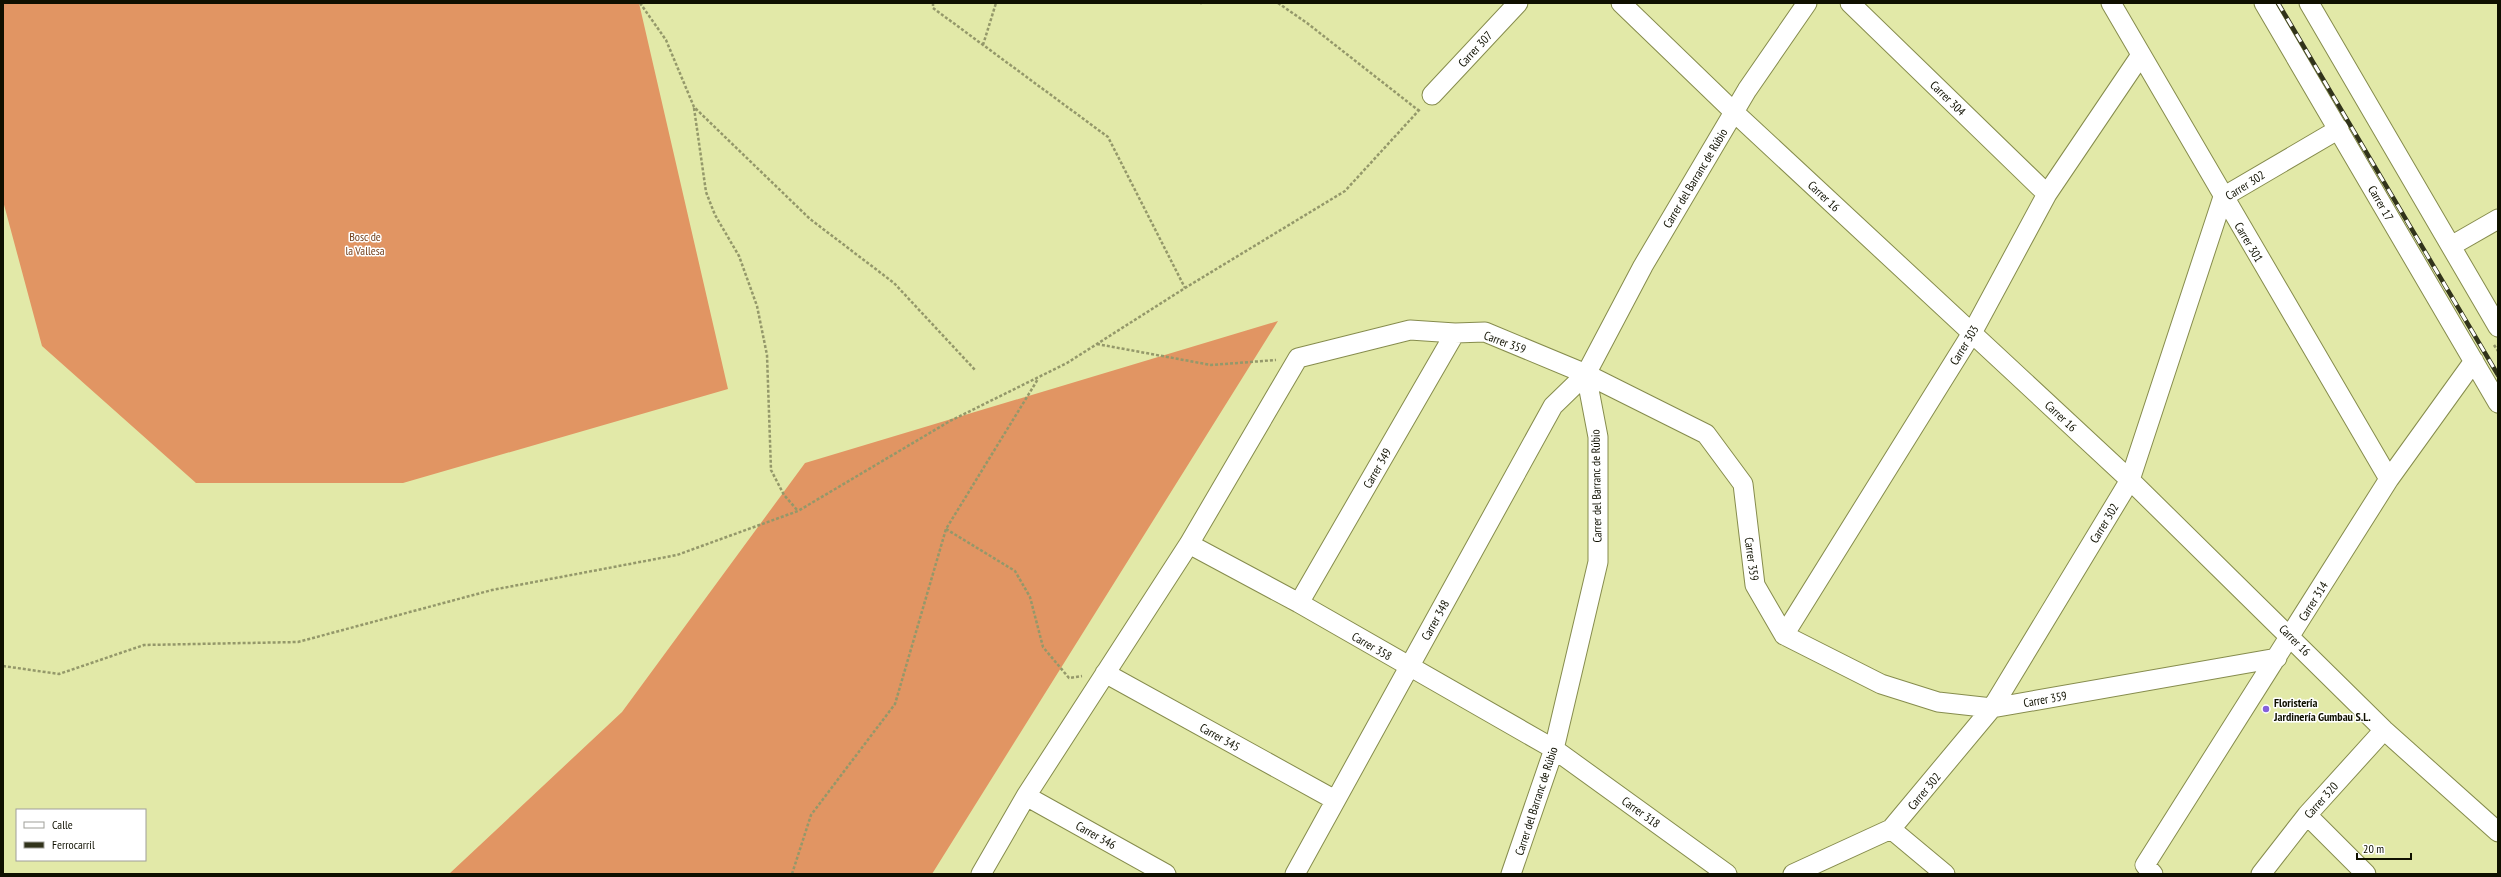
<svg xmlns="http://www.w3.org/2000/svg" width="2501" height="877" font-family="'PT Sans Narrow',sans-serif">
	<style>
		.forest { fill: #e19563 }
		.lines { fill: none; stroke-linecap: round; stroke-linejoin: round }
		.minor-casing { stroke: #868c4d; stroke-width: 21 }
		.path { stroke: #94986a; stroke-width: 2.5; stroke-dasharray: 3 2; stroke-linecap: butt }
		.minor { stroke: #fff; stroke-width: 19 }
		.rail-casing { stroke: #31331b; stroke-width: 4.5 }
		.rail { stroke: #fff; stroke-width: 3; stroke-dasharray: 9; stroke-linecap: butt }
		.poi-dot { fill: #8460db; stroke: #fff; stroke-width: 1.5 }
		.labels { text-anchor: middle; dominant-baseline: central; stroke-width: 3; stroke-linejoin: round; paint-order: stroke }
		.street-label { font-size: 12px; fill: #0f1000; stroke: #fff }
		.park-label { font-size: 12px; fill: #73401c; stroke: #fff }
		.poi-label { font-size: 12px; font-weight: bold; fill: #0f1000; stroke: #fff; text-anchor: start }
	</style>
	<rect width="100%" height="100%" fill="#e2e9a8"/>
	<path class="forest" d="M3 3H639L728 389 403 483H196L42 346 3 201Z
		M1278 321 932 874H449L622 712 805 463Z"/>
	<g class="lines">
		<defs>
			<path id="minor" d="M1621 3 1734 112 2130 480 2384 730 2498 832
				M1850 3 2047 194
				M2111 3 2389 479
				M2264 3 2498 403
				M2309 3 2498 327
				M1432 95 1518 3
				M2451 246 2498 219
				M1189 544 1299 603 1554 749 1727 874
				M1299 603 1455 333
				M1784 635 1972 333 2047 194 2141 55
				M1105 673 1335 800
				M1026 796 1166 874
				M2307 815 2366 874
				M1891 829 1945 874
				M981 874 1026 796 1189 544 1298 358 1410 330 1455 333 1485 332 1586 374 1706 434 1743 484 1755 585 1784 635 1881 684 1938 702 1992 708 2277 658
				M1295 874 1553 406 1586 374
				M1511 874 1554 749 1598 562V437L1586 374 1643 266 1747 90 1807 3
				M1793 874 1891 829 1992 708 2130 480 2223 197 2339 129
				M2153 874 2145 865 2389 479 2474 361
				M2261 874 2307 815 2384 730"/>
		</defs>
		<use href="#minor" class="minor-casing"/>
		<path class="path" d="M640 3 666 40 694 107 810 219 894 283 976 371
			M933 3V8L1108 137 1185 288
			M1200 3H1202
			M1278 3 1307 23 1418 110
			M983 45 996 3
			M694 108 706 192 715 215 739 256 757 306 767 355 771 470 784 495 798 511
			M1097 344 1211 365 1276 360
			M2494 345 2498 351
			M946 529 1015 571 1030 597 1043 647 1069 678 1082 676
			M3 666 59 674 144 645 298 642 492 590 677 555 798 511 950 421 1067 363 1185 288 1345 191 1421 108
			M792 874 811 815 895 704 946 529 1038 379"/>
		<use href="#minor" class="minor"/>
		<defs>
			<path id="rail" d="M2278 3 2498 375"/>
		</defs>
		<use href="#rail" class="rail-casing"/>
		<use href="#rail" class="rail"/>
	</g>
	<circle class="poi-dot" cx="2266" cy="709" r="4"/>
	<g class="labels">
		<g class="street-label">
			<text transform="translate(1475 49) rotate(-47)">Carrer 307</text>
			<text transform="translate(1948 98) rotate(44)">Carrer 304</text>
			<text transform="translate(1695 178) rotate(-59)">Carrer del Barranc de Rúbio</text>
			<text transform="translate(2245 185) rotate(-32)">Carrer 302</text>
			<text transform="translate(1824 196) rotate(43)">Carrer 16</text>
			<text transform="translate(2381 203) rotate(60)">Carrer 17</text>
			<text transform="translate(2249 242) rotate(59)">Carrer 301</text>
			<text transform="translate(1505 342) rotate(20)">Carrer 359</text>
			<text transform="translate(1964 345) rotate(-59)">Carrer 303</text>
			<text transform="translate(2061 416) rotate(43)">Carrer 16</text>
			<text transform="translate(1377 468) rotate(-60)">Carrer 349</text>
			<text transform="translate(1596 486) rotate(-91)">Carrer del Barranc de Rúbio</text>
			<text transform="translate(2104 523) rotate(-59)">Carrer 302</text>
			<text transform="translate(1752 559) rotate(82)">Carrer 359</text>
			<text transform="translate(2313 601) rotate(-58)">Carrer 314</text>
			<text transform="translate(1435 620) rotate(-61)">Carrer 348</text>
			<text transform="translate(2295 640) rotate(45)">Carrer 16</text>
			<text transform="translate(1372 646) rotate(30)">Carrer 358</text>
			<text transform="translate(2045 699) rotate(-10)">Carrer 359</text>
			<text transform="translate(1220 737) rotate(29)">Carrer 345</text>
			<text transform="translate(1924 791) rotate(-50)">Carrer 302</text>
			<text transform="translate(2321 800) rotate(-48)">Carrer 320</text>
			<text transform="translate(1536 801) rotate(-72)">Carrer del Barranc de Rúbio</text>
			<text transform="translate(1641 812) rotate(36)">Carrer 318</text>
			<text transform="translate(1096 835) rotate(29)">Carrer 346</text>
		</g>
		<g class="park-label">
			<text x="365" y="236">Bosc de<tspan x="365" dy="14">la Vallesa</tspan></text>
		</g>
		<g class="poi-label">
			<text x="2274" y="702">Floristería<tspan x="2274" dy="14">Jardinería Gumbau S.L.</tspan></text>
		</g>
	</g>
	<rect width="2501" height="877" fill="none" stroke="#0f1000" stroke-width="8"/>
	<rect x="16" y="809" width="130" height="52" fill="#ffffff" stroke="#9f9f99"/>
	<rect x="24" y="822" width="20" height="6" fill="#ffffff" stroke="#9f9f99"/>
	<text x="52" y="829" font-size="12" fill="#0f1000">Calle</text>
	<rect x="24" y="842" width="20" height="6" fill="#31331b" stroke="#9f9f99"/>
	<text x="52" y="849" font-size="12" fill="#0f1000">Ferrocarril</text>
	<path d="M2357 853v6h54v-6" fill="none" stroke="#0f1000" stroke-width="2"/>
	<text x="2363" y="853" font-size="12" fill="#0f1000" stroke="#ffffff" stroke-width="3" paint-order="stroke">20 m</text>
</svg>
